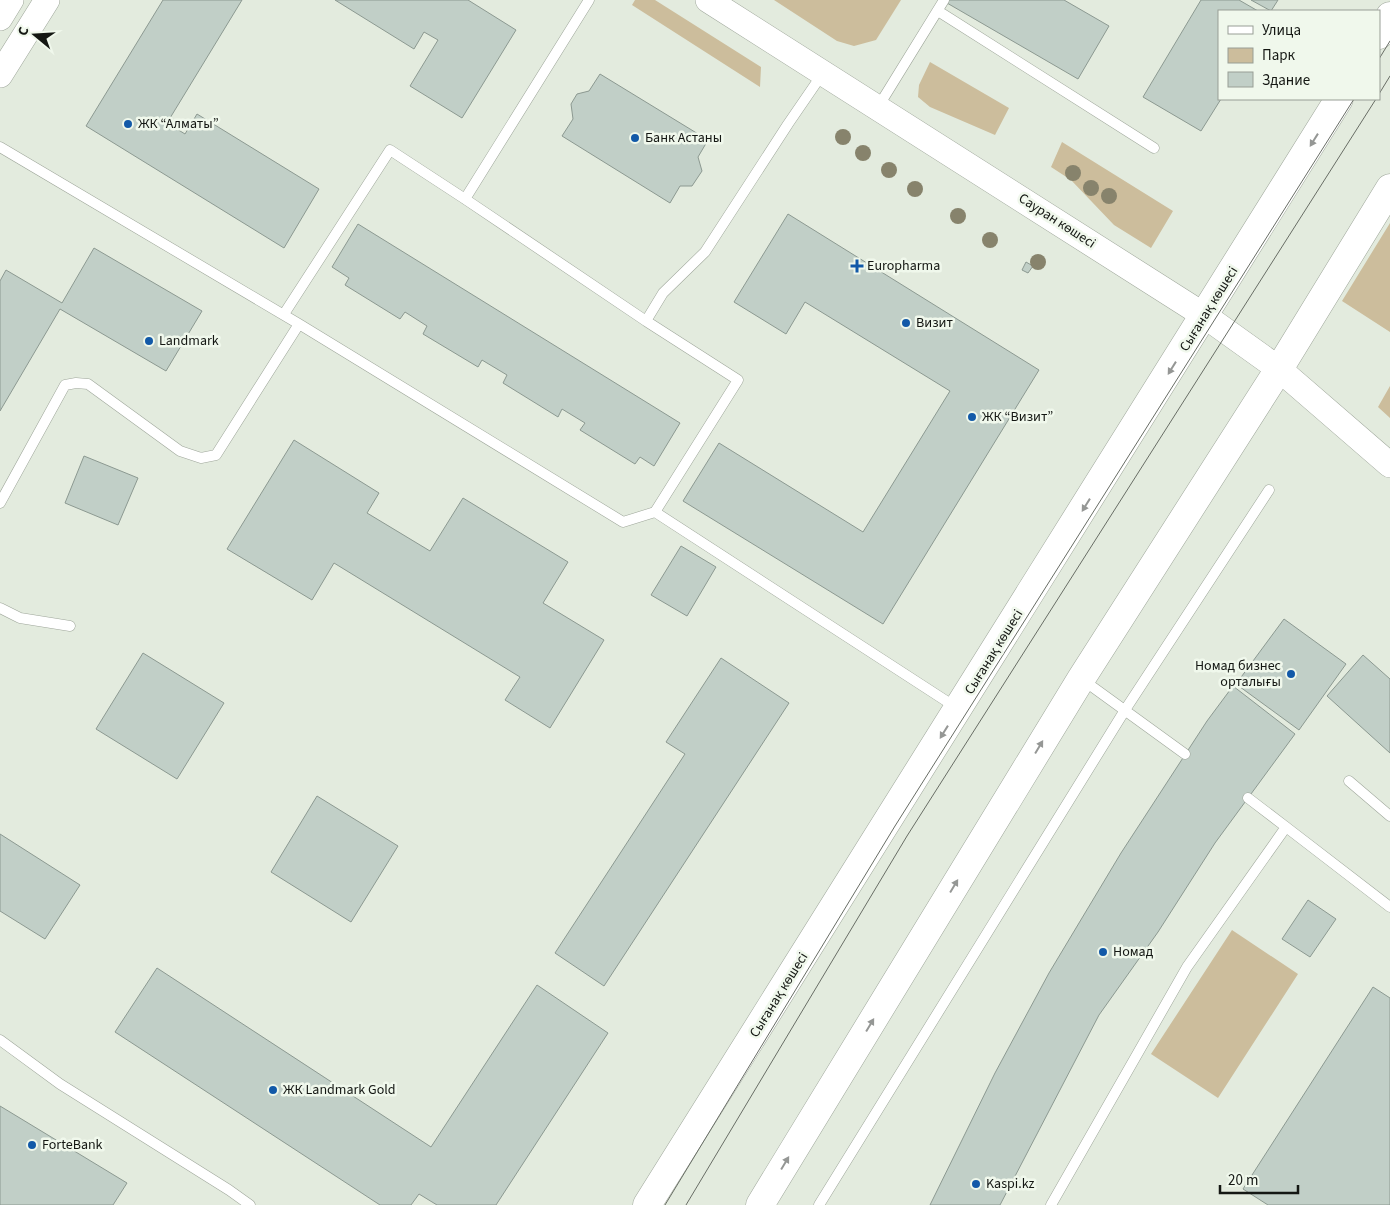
<svg xmlns="http://www.w3.org/2000/svg" width="1390" height="1205" font-family="'Source Sans 3',sans-serif">
	<style>
		.green { fill: #ccbd9c }
		.building { fill: #c1cfc7; stroke: #8c9991 }
		.lines { fill: none; stroke-linecap: round; stroke-linejoin: round }
		.service-casing { stroke: #9ea69a; stroke-width: 11 }
		.tertiary-casing { stroke: #9ea69a; stroke-width: 26 }
		.secondary-casing { stroke: #9ea69a; stroke-width: 29 }
		.service { stroke: #fff; stroke-width: 10 }
		.tertiary { stroke: #fff; stroke-width: 25 }
		.secondary { stroke: #fff; stroke-width: 28 }
		.tram { stroke: #686d65; stroke-width: 1 }
		.tree { fill: #87836c }
		.oneway { fill: #959795 }
		.poi-dot { fill: #1259a8; stroke: #f0f8ec; stroke-width: 2 }
		.labels { text-anchor: middle; dominant-baseline: central; stroke-width: 5; stroke-linejoin: round; paint-order: stroke }
		.poi-label { font-size: 14px; fill: #141713; stroke: #f0f8ec; text-anchor: start }
		.street-label { font-size: 14px; fill: #141713; stroke: #f0f8ec }
	</style>
	<rect width="100%" height="100%" fill="#e3ebde"/>
	<path class="green" d="M635 0H655L761 67 760 87 632 5Z
		M774 0H901L876 40 854 46 837 41Z
		M930 62 1009 108 995 135 930 107 918 97 919 85Z
		M1062 142 1173 211 1151 248 1114 225 1071 180 1051 167Z
		M1390 223V332L1342 301Z
		M1390 386V418L1378 407Z
		M1232 930 1298 974 1218 1098 1151 1054Z"/>
	<path class="building" d="M163 0H242L167 123 185 134 197 114 319 189 284 248 86 126Z
		M335 0H468L516 30 462 118 410 86 438 40 424 32 414 49Z
		M948 0H1064L1109 26 1078 79 947 3Z
		M1201 0H1239L1258 11H1219V99H1221L1201 131 1143 97Z
		M1251 0H1278L1271 11Z
		M600 74 708 140 698 157 702 171 692 186H680L670 203 562 136 573 119 571 104 577 94 589 91Z
		M788 214 1039 370 883 624 683 501 719 443 863 532 950 391 805 302 786 334 734 302Z
		M358 224 680 423 654 466 640 457 635 464 580 430 585 423 562 409 558 417 503 383 507 375 482 360 478 367 423 334 427 326 405 312 400 319 345 285 349 278 332 267Z
		M94 248 202 311 166 371 60 309 0 411V281L6 270 62 303Z
		M1026 262 1033 266 1028 273 1022 270Z
		M294 440 379 493 367 513 430 551 463 498 568 562 543 603 604 640 550 728 505 700 520 677 334 563 312 600 227 549Z
		M84 456 138 478 118 525 65 503Z
		M681 546 716 567 687 616 651 595Z
		M1284 619 1346 664 1299 730 1236 684Z
		M143 653 224 703 177 779 96 729Z
		M1363 655 1390 679V753L1327 696Z
		M721 658 789 703 604 986 555 953 685 754 666 742Z
		M1233 686 1295 734 1215 843 1158 932 1099 1015 1000 1205H930L995 1073 1049 973 1121 853 1207 721Z
		M317 796 398 846 351 922 271 872Z
		M0 834 80 885 45 939 0 911Z
		M1308 900 1336 919 1310 957 1282 939Z
		M157 968 431 1147 537 985 608 1033 496 1205H437L419 1194 411 1205H380L115 1032Z
		M1373 987 1390 998V1205H1268L1243 1189Z
		M0 1106 127 1183 113 1205H0Z"/>
	<g class="lines">
		<defs>
			<path id="service" d="M938 11 1154 148
				M878 107 944 0
				M0 147 299 324 623 522 655 512 957 708
				M465 199 589 0
				M284 314 390 150 465 199 646 321
				M0 503 65 385 76 383 88 384 180 451 201 458 216 455 299 324
				M655 512 738 380 646 321 663 293 705 252 788 124 823 73
				M0 608 20 618 70 626
				M1083 680 1185 754
				M1349 781 1390 816
				M1248 798 1286 827
				M0 1040 60 1084 229 1190 250 1205
				M819 1205 1125 710 1269 490
				M1051 1205 1187 967 1286 827 1390 907"/>
			<path id="tertiary" d="M708 0 1205 316 1279 369 1390 465
				M0 18 11 0
				M0 75 47 0"/>
			<path id="secondary" d="M1379 35 1390 16
				M647 1205 1339 99
				M760 1205 1081 679 1279 369 1390 188"/>
		</defs>
		<use href="#service" class="service-casing"/>
		<use href="#tertiary" class="tertiary-casing"/>
		<use href="#secondary" class="secondary-casing"/>
		<use href="#service" class="service"/>
		<use href="#tertiary" class="tertiary"/>
		<use href="#secondary" class="secondary"/>
		<path class="tram" d="M1379 59 1390 41
			M1379 94 1390 76
			M665 1205 895 826 1354 99
			M686 1205 907 836 1376 99"/>
	</g>
	<g class="tree">
		<circle cx="843" cy="137" r="8"/>
		<circle cx="863" cy="153" r="8"/>
		<circle cx="889" cy="170" r="8"/>
		<circle cx="1073" cy="173" r="8"/>
		<circle cx="1091" cy="188" r="8"/>
		<circle cx="915" cy="189" r="8"/>
		<circle cx="1109" cy="196" r="8"/>
		<circle cx="958" cy="216" r="8"/>
		<circle cx="990" cy="240" r="8"/>
		<circle cx="1038" cy="262" r="8"/>
	</g>
	<defs><path id="oneway-solid" d="M-6-.8H1V-3.2L6.5 0L1 3.2V.8H-6Z" transform="scale(1.25)"/></defs>
	<g class="oneway">
		<use href="#oneway-solid" transform="translate(1314 140) rotate(122)"/>
		<use href="#oneway-solid" transform="translate(1172 368) rotate(122)"/>
		<use href="#oneway-solid" transform="translate(1086 505) rotate(122)"/>
		<use href="#oneway-solid" transform="translate(944 732) rotate(122)"/>
		<use href="#oneway-solid" transform="translate(1039 747) rotate(-59)"/>
		<use href="#oneway-solid" transform="translate(954 886) rotate(-59)"/>
		<use href="#oneway-solid" transform="translate(870 1025) rotate(-59)"/>
		<use href="#oneway-solid" transform="translate(785 1163) rotate(-59)"/>
	</g>
	<g class="poi-dot">
		<circle cx="128" cy="124" r="5"/>
		<circle cx="635" cy="138" r="5"/>
		<path d="M854.5 258.5h5v5h5v5h-5v5h-5v-5h-5v-5h5z"/>
		<circle cx="906" cy="323" r="5"/>
		<circle cx="149" cy="341" r="5"/>
		<circle cx="972" cy="417" r="5"/>
		<circle cx="1291" cy="674" r="5"/>
		<circle cx="1103" cy="952" r="5"/>
		<circle cx="273" cy="1090" r="5"/>
		<circle cx="32" cy="1145" r="5"/>
		<circle cx="976" cy="1184" r="5"/>
	</g>
	<g class="labels">
		<g class="poi-label">
			<text x="138" y="124">ЖК “Алматы”</text>
			<text x="645" y="138">Банк Астаны</text>
			<text x="867" y="266">Europharma</text>
			<text x="916" y="323">Визит</text>
			<text x="159" y="341">Landmark</text>
			<text x="982" y="417">ЖК “Визит”</text>
			<text x="1281" y="666" text-anchor="end">Номад бизнес<tspan x="1281" dy="16">орталығы</tspan></text>
			<text x="1113" y="952">Номад</text>
			<text x="283" y="1090">ЖК Landmark Gold</text>
			<text x="42" y="1145">ForteBank</text>
			<text x="986" y="1184">Kaspi.kz</text>
		</g>
		<g class="street-label">
			<text transform="translate(1057 221) rotate(33)">Сауран көшесі</text>
			<text transform="translate(1209 309) rotate(-58)">Сығанақ көшесі</text>
			<text transform="translate(994 652) rotate(-58)">Сығанақ көшесі</text>
			<text transform="translate(779 995) rotate(-58)">Сығанақ көшесі</text>
		</g>
	</g>
	<rect x="1218" y="10" width="162" height="90" fill="#f0f8ec" stroke="#989e95"/>
	<rect x="1228" y="26" width="25" height="8" fill="#ffffff" stroke="#989e95"/>
	<text x="1262" y="35" font-size="15" fill="#141713">Улица</text>
	<rect x="1228" y="48" width="25" height="15" fill="#ccbd9c" stroke="#989e95"/>
	<text x="1262" y="60" font-size="15" fill="#141713">Парк</text>
	<rect x="1228" y="72" width="25" height="15" fill="#c1cfc7" stroke="#989e95"/>
	<text x="1262" y="85" font-size="15" fill="#141713">Здание</text>
	<g transform="translate(35 35) rotate(288)" stroke="#f0f8ec" stroke-width="4" paint-order="stroke">
	<path d="M0-4L9 19L0 12L-9 19Z" fill="#141713"/>
	<text y="-8" font-size="14" font-weight="bold" text-anchor="middle" fill="#141713">С</text>
	</g>
	<path d="M1220 1185v8h78v-8" fill="none" stroke="#141713" stroke-width="2.5"/>
	<text x="1228" y="1185" font-size="15" fill="#141713" stroke="#f0f8ec" stroke-width="4" paint-order="stroke">20 m</text>
</svg>
